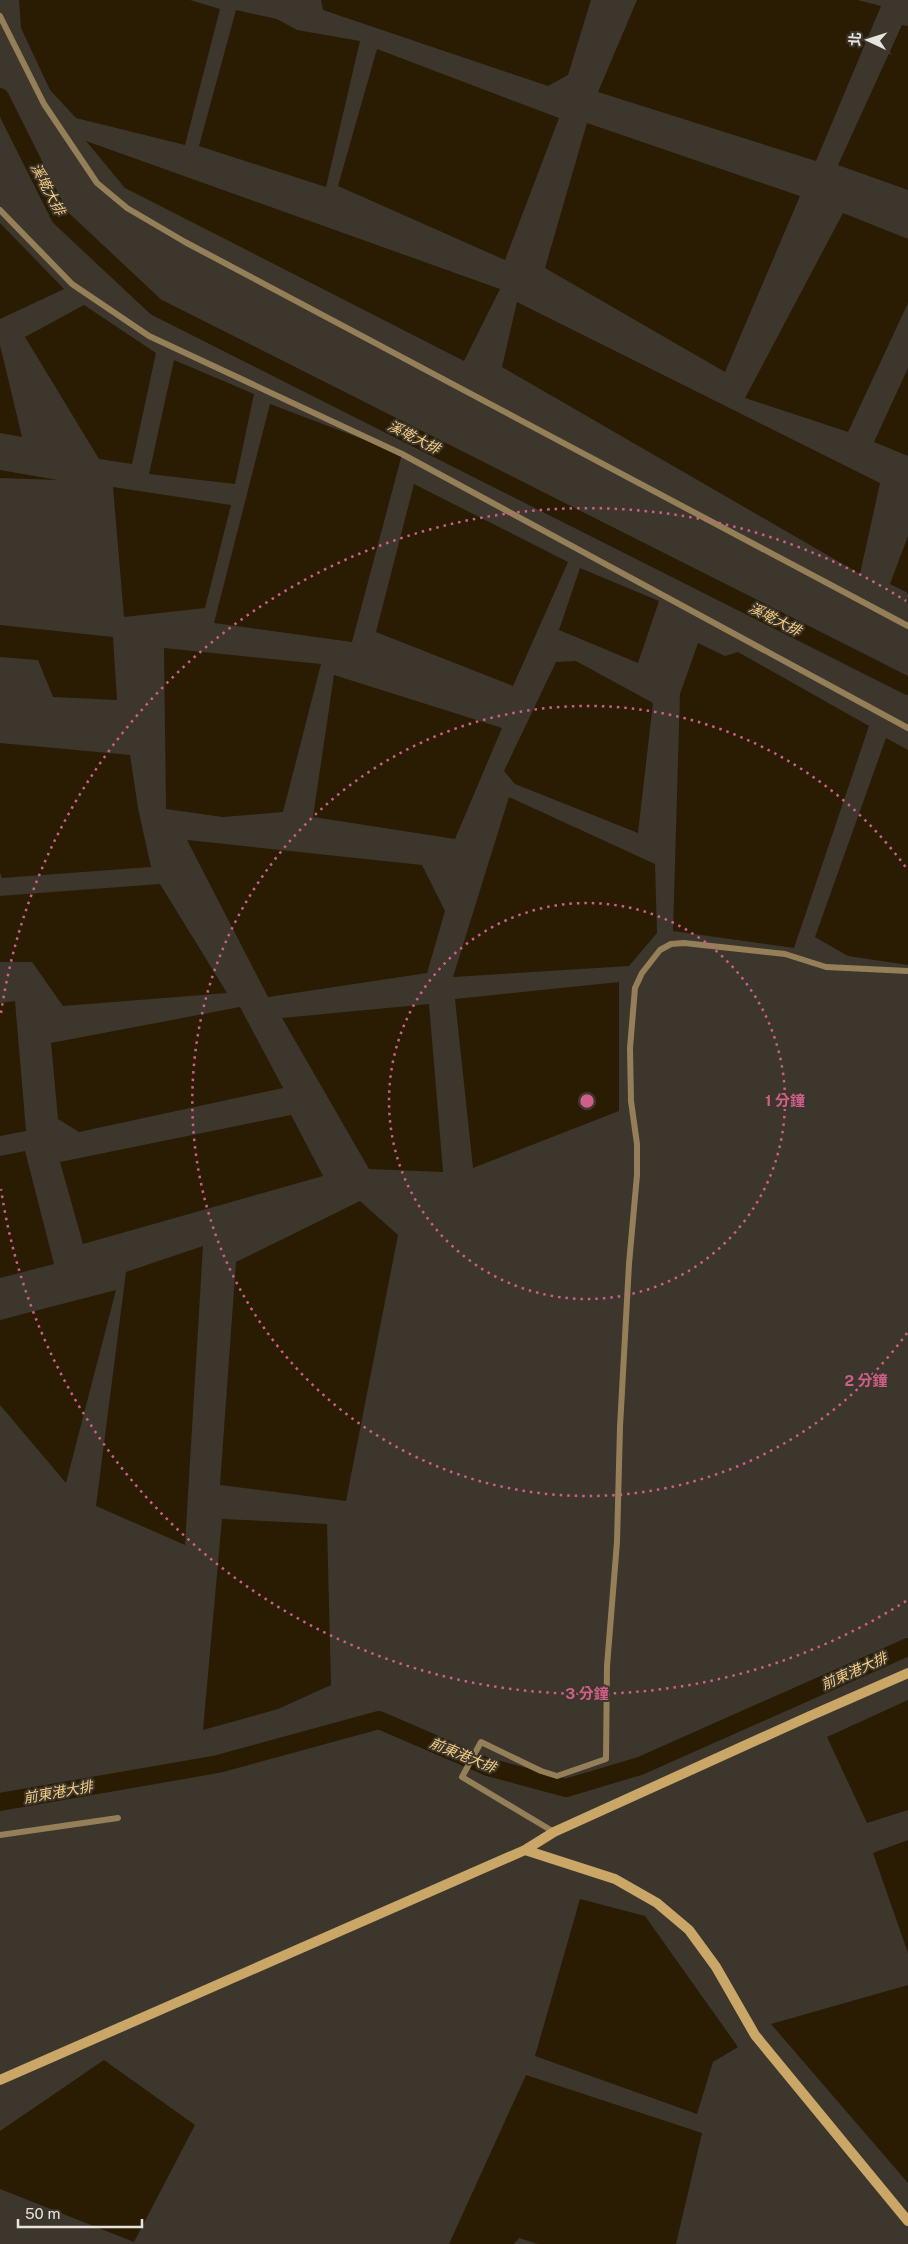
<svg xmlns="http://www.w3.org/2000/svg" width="908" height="2244" font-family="'Public Sans','Noto Sans TC',sans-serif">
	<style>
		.water { fill: #2a1c03 }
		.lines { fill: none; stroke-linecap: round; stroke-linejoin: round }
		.canal { stroke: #2a1c03; stroke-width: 18 }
		.lane { stroke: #957f58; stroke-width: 6 }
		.secondary { stroke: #caa667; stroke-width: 10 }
		.ring { fill: none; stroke: #cf5f89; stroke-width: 2.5; stroke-dasharray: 2.5 5 }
		.labels { text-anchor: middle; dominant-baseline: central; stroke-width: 4; stroke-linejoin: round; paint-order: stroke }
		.water-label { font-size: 14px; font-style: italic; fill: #f8ce83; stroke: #3c362c }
		.centre { fill: #cf5f89; stroke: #3c362c; stroke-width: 2.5 }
		.ring-label { font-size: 15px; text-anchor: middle; font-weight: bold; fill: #cf5f89; stroke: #3c362c; stroke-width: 4; stroke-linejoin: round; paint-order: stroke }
	</style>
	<rect width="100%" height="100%" fill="#3c362c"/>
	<path class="water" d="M19 0H190L220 9 185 145 76 118 50 90 21 28Z
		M321 0H591L568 75 548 86 323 10Z
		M637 0H857L881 6 816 161 598 92Z
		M236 10 277 19 297 30 360 41 326 187 199 146Z
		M902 25 908 26V190L838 165Z
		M377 49 559 118 505 260 338 186Z
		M587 123 800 196 725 372 545 268Z
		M86 141 500 289 464 361 125 188Z
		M843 213 908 239V303L848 432 745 398Z
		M0 223 64 289 0 319Z
		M517 302 880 483 860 574 502 367Z
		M84 305 156 353 132 464 99 459 25 337Z
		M0 345 22 437 0 433Z
		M174 360 254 394 235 484 149 474Z
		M908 368V456L874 442Z
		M270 404 402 454 352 642 214 623Z
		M0 470 58 480 0 478Z
		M414 484 568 562 513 686 376 632Z
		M113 487 231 505 205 608 124 617Z
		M908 536V593L890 584Z
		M580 568 659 601 638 663 559 630Z
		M0 625 113 637 117 700 53 697 38 660 0 657Z
		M698 643 725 656 738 652 869 726 794 948 673 931 680 694Z
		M164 648 321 664 283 812 223 817 166 809Z
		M576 661 653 703 638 833 515 784 504 771 556 662Z
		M334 675 502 728 455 839 313 817Z
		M886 738 908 750V965L848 956 815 937Z
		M0 743 130 755 138 808 151 867 2 878 0 873Z
		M509 797 655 864 657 933 629 966 453 977Z
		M187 840 422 865 445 911 427 973 268 997Z
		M160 884 227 993 63 1006 32 962H0V896Z
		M619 982V1111L473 1168 455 999Z
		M15 1001 26 1131 0 1136V1003Z
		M429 1004 443 1172 369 1169 282 1018Z
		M240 1007 283 1088 79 1132 58 1119 51 1043Z
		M291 1115 323 1176 83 1244 60 1162Z
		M25 1151 54 1264 0 1278V1156Z
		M360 1201 398 1235 346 1501 220 1485 236 1262Z
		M203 1246 185 1545 96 1506 126 1272Z
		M116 1290 66 1483 0 1405V1320Z
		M222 1519 327 1524 331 1685 278 1709 203 1730Z
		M908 1700V1810L867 1823 827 1737Z
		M908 1840V1953L873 1853Z
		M580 1899 645 1916 738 2047 713 2062 697 2114 535 2056Z
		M908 1985V2183L771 2024Z
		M104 2060 195 2125 134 2242 0 2189V2131Z
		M526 2075 702 2133 676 2244H538L519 2238 514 2244H449Z"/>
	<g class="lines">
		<path class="canal" d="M0 97 60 217 156 307 908 686
			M0 1802 218 1764 379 1720 488 1767 566 1788 640 1766 908 1647"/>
		<path class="lane" d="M0 16 44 104 97 183 127 208 185 242 908 626
			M0 210 72 284 149 336 402 454 908 728
			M554 1832 462 1777 481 1742 541 1771 557 1776 606 1759 607 1666 617 1542 620 1427 629 1264 637 1175V1144L631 1101 630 1048 635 988 642 973 660 950 671 944 684 943 785 954 826 967 908 971
			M0 1835 118 1818"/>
		<path class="secondary" d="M525 1850 615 1879 657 1903 689 1930 716 1967 755 2035 908 2221
			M0 2080 525 1850 554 1832 810 1716 908 1673"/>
	</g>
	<g class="ring">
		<circle cx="587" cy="1101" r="198"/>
		<path d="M907 1333A395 395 0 1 1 907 869"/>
		<path d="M906 1601A593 593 0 0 1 1 1189M1 1013A593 593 0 0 1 906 601"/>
	</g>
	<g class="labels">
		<g class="water-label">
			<text transform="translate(48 189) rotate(62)">溪墘大排</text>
			<text transform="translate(414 437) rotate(27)">溪墘大排</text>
			<text transform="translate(775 619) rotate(27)">溪墘大排</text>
			<text transform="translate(854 1671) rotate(-24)">前東港大排</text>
			<text transform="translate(463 1755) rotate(22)">前東港大排</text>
			<text transform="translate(58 1792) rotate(-10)">前東港大排</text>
		</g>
	</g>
	<circle cx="587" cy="1101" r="8" class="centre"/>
	<g class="ring-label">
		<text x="785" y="1106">1 分鐘</text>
		<text x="866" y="1386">2 分鐘</text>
		<text x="587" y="1699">3 分鐘</text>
	</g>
	<g transform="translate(868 40) rotate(274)" stroke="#3c362c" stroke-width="4" paint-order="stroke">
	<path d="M0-4L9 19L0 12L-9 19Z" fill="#e7e4de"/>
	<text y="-8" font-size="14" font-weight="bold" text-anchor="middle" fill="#e7e4de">北</text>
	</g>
	<path d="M18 2219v8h124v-8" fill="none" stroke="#e7e4de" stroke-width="2.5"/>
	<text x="25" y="2219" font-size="15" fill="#e7e4de" stroke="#3c362c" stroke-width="4" paint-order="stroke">50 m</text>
</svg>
